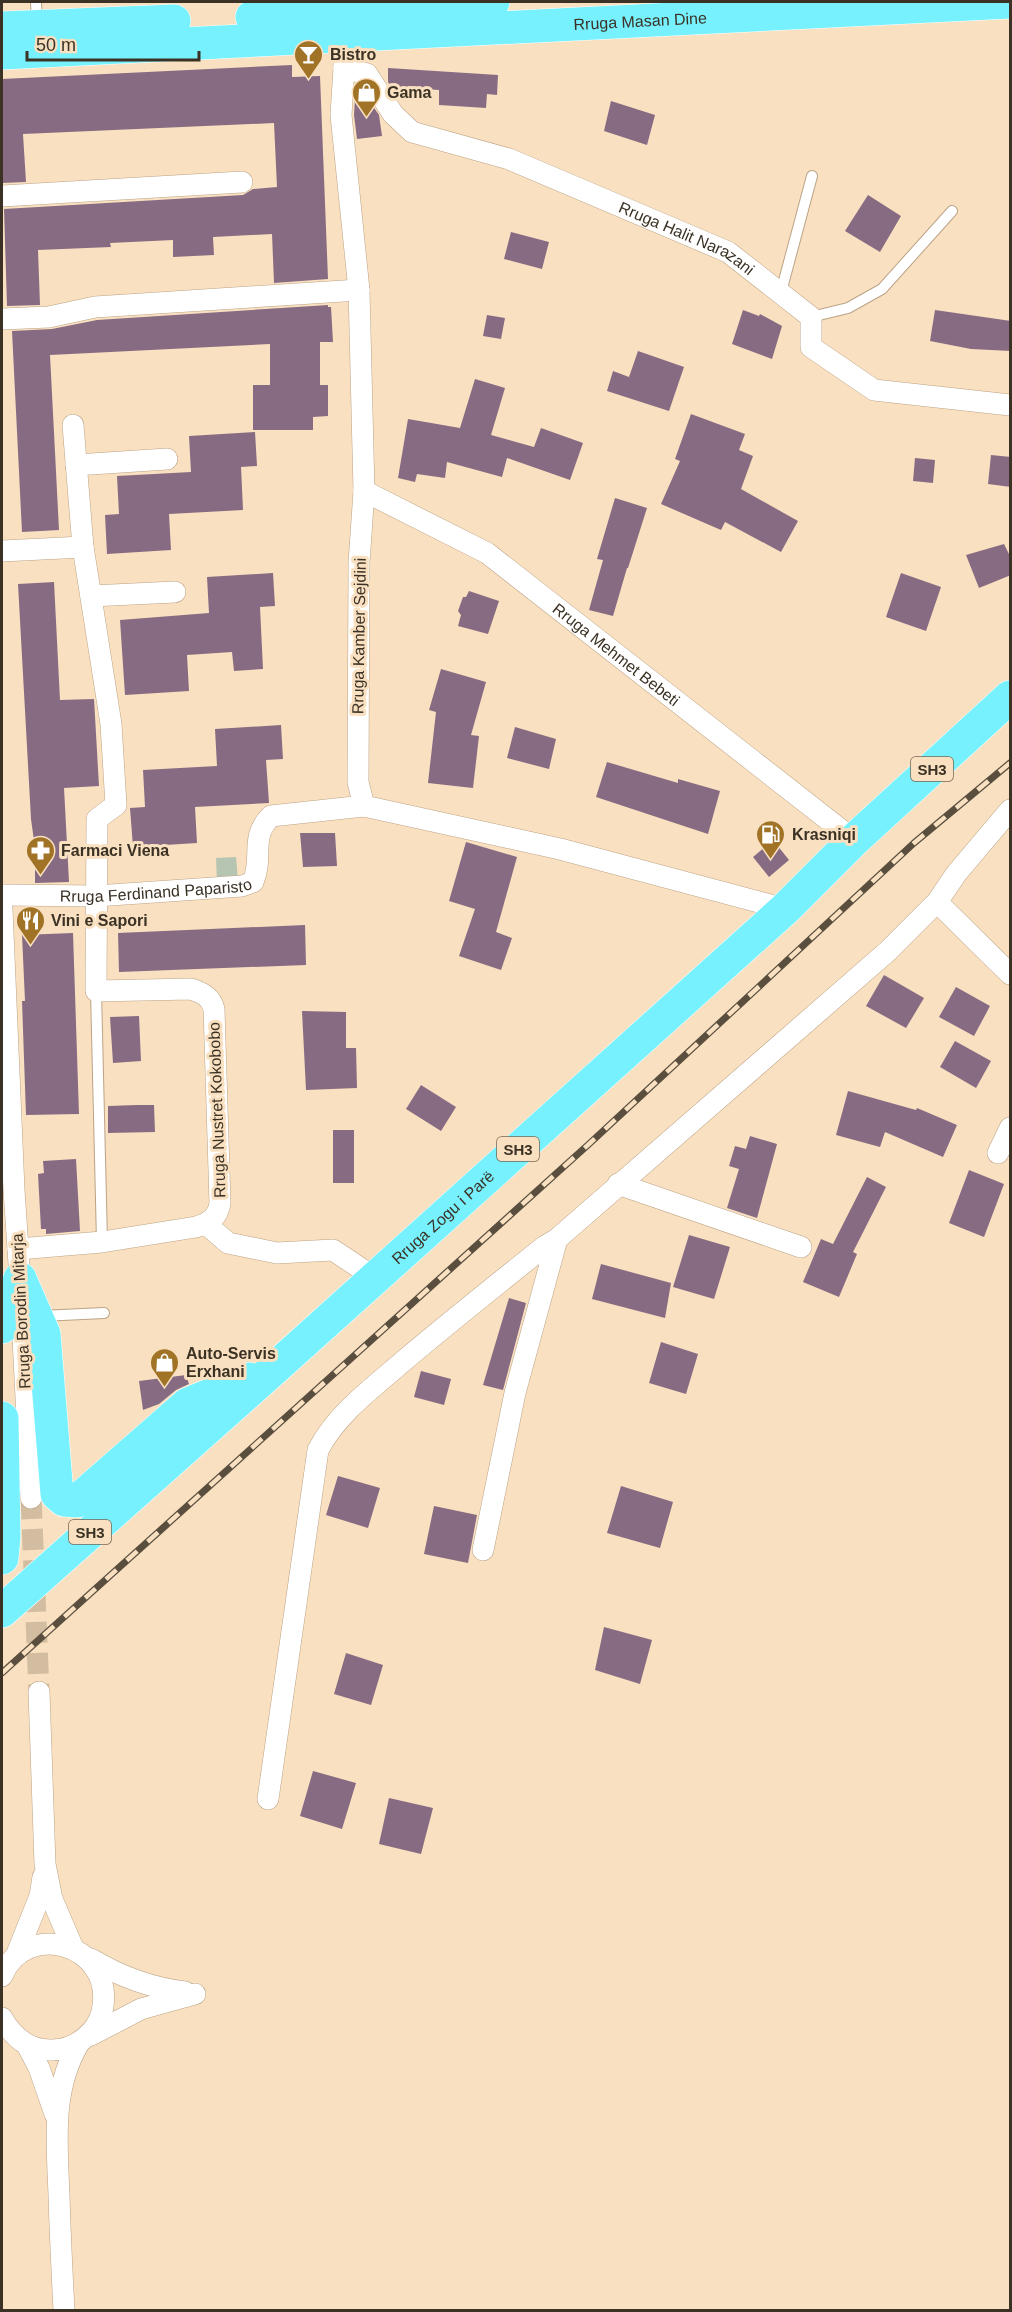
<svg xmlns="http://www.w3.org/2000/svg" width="1012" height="2312" font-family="Helvetica,sans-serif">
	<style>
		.green { fill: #b5c5b2 }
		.building { fill: #876b83 }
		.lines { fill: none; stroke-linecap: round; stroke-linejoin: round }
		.minor-tunnel { stroke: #d3bda1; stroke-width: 21; stroke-dasharray: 21 10; stroke-linecap: butt }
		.service-casing { stroke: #bba386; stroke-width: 12 }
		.minor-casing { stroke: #bba386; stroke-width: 22 }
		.primary-casing { stroke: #fff; stroke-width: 34 }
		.service { stroke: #fff; stroke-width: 10 }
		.minor { stroke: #fff; stroke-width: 21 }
		.primary { stroke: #77f1fe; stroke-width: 33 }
		.rail-casing { stroke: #5a4f3f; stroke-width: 7 }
		.rail { stroke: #f9e0c0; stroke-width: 4.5; stroke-dasharray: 14; stroke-linecap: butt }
		.labels { text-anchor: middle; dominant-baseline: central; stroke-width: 6; stroke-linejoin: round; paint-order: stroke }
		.shield { fill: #f9e0c0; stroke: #746654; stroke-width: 1.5 }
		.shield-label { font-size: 15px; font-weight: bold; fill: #3b3225 }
		.street-label { font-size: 16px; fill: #3b3225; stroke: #f9e0c0 }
		.poi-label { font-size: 16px; font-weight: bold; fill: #3b3225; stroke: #f9e0c0; text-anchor: start }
	</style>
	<rect width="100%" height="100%" fill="#f9e0c0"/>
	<path class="green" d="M236 857 238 880 217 881 216 858Z"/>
	<path class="building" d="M292 65V77L320 76 328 279 274 283 272 234 213 237 214 255 173 257V240L110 243 111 247 38 250 40 305 7 306 4 209 243 195 253 189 277 187 274 123 23 134 26 182 2 183V79Z
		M388 68 498 75 497 95 487 94 486 108 439 105V90L391 87 388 82Z
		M366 96 379 115 382 136 357 139 354 115 355 98Z
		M611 101 655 115 647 145 604 131Z
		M868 195 901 216 880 252 845 231Z
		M511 232 549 242 542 269 504 259Z
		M328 305V307H331L333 342H320V385H328V416L313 417V430H253V385H270V344L50 355 59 530 22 532 12 331 52 329 97 320Z
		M743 310 759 316 760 314 782 326 772 359 732 344Z
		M935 310 1011 321V351L971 349 930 341Z
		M487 315 505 318 501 339 483 336Z
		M638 351 684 367 669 411 607 391 613 371 629 377Z
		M475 379 505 388 491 435 534 447 541 428 583 443 570 480 507 458 502 477 447 462 445 478 417 474 415 482 398 478 408 419 460 428Z
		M691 414 745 434 739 450 753 456 741 489 798 521 781 552 725 522 721 530 661 504 680 461 675 459Z
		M255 432 257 466 241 467 243 510 169 514 171 550 107 554 105 515 119 514 117 476 191 472 189 436Z
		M991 455 1011 457V487L988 484Z
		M915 458 935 460 933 483 913 481Z
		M615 498 647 508 628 568H627L613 616 589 610 603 560 597 559Z
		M1004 544 1011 558V575L979 588 966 555Z
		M273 573 275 606 260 607 263 669 234 671 232 652 187 655 189 691 125 695 120 620 209 613 207 577Z
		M901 573 941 587 926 631 886 617Z
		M54 582 60 700 94 699 99 786 64 788 69 882 35 883V848L31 819 18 584Z
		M469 591 499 601 488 634 458 626 461 615 458 611 463 597H466Z
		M441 669 486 682 471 735 479 736 473 788 428 783 436 712 429 710Z
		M281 725 283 759 266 760 269 803 195 807 197 843 133 847 130 808 145 807 143 770 217 766 215 729Z
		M515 727 556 739 549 769 507 758Z
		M607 762 678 783V779L720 791 708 834 596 797Z
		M300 833H335L337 866 303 867Z
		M773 840 789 860 769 877 753 857Z
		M466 842 517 857 496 932 512 938 501 970 459 956 475 909 449 901Z
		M305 925 306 965 119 972 118 933Z
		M73 933 79 1114 26 1115 22 1001H25L22 935Z
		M884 975 924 998 906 1028 866 1006Z
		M956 987 990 1006 974 1036 939 1017Z
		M302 1011 346 1012V1048H356L357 1088 306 1090Z
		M139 1016 141 1061 113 1063 110 1017Z
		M955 1041 991 1061 976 1088 940 1067Z
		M421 1085 456 1107 441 1131 406 1109Z
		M848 1091 916 1110 917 1108 957 1125 943 1157 885 1132 880 1147 836 1135Z
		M137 1105H154L155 1132 108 1133V1106Z
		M333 1130H354V1183H333Z
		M750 1136 777 1144 757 1218 727 1208 739 1169 729 1166 735 1146 746 1149Z
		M76 1159 80 1231 46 1234V1229H41L38 1174 44 1173 43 1161Z
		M969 1170 1004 1184 984 1237 949 1223Z
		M867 1177 886 1187 853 1252 857 1254 839 1297 803 1282 821 1239 833 1244Z
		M689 1235 730 1247 714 1299 673 1287Z
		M601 1264 671 1283 665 1318 592 1299Z
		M509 1298 526 1303 503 1390 483 1385Z
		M661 1342 698 1354 686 1394 649 1383Z
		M421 1371 451 1379 444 1405 414 1397Z
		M186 1375 189 1384 176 1390 159 1404 143 1410 139 1381Z
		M338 1476 380 1488 368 1528 326 1515Z
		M621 1486 673 1502 660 1548 607 1533Z
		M434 1506 477 1515 468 1563 424 1554Z
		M604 1627 652 1640 640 1684 595 1670Z
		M346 1653 383 1665 371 1705 334 1694Z
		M313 1771 356 1783 342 1829 300 1816Z
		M389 1798 433 1808 421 1854 379 1844Z"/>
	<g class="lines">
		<path class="minor-tunnel" d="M31 1498 39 1692"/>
		<defs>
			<path id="service" d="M36 2 37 24
				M781 292 812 176
				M811 317 848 308 882 289 952 211
				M96 991 102 1242
				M41 1316 104 1313"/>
			<g id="minor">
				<path d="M343 34 344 68 341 115 359 290 364 491 359 563 358 782 364 806 560 849 785 909"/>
				<path id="s1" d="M344 68 367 74 393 114 412 132 509 159 728 252 811 317V347L874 390 1010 405"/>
				<path d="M2 196 242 182"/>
				<path d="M2 319 49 317 95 307 359 290"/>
				<path d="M76 465 167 459"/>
				<path id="s2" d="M364 491 487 553 854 840"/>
				<path d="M2 551 83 547"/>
				<path d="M91 596 175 592"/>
				<path id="s3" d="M2 895 96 896 242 886 253 882C264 856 249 838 271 816L364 806"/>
				<path d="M937 902 1010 974"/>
				<path d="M2 909 14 1190 19 1264"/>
				<path d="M998 1153 1010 1128"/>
				<path d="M618 1184 801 1247"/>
				<path d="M206 1224 228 1243 277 1253 333 1250 375 1278"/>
				<path d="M18 1249 102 1242 196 1227C210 1223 218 1217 220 1203L214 1009C211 997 203 993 191 989L96 991 97 819 116 805 111 724 83 547 73 425"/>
				<path d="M21 1298 31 1498"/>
				<path d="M483 1550 515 1393 557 1239"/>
				<path d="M39 1692 45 1864 52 1899 73 1948"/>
				<path d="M268 1799 318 1450C337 1414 370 1390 400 1364 447 1324 496 1285 545 1246L557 1239 888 951 937 902 956 874 1010 810"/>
				<path d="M16 1956 40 1896 43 1877"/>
				<path d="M91 1959C121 1977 151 1988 185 1992"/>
				<path d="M2 1976C26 1919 112 1944 103 2006 102 2015 98 2024 92 2031 82 2042 69 2050 52 2050 29 2051 13 2037 2 2018"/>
				<path d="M91 2035 141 2009 195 1994"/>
				<path d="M27 2045 39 2068 55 2114"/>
				<path d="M64 2310C62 2272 60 2234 59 2195 57 2142 51 2090 79 2043"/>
			</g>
			<g id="primary">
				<path d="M252 17 342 10 493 2"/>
				<path d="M2 28 174 21"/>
				<path id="s4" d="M2 53 1010 2"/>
				<path d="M20 1279 44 1334 57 1494 64 1500 77 1501 188 1404 249 1379"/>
				<path d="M2 1327 20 1279"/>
				<path d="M2 1418 4 1537 2 1558"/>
				<path id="s5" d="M2 1611 275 1368 785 909 854 840 1010 697"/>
			</g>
		</defs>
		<use href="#service" class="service-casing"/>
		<use href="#minor" class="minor-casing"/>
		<use href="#primary" class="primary-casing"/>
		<use href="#service" class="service"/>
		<use href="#minor" class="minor"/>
		<use href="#primary" class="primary"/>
		<defs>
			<path id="rail" d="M2 1673 589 1144 914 843 1010 763"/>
		</defs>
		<use href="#rail" class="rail-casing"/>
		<use href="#rail" class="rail"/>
	</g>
	<defs>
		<symbol id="bar-pin" viewBox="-11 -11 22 30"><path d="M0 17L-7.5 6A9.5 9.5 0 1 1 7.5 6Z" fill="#a17326" stroke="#f9e0c0"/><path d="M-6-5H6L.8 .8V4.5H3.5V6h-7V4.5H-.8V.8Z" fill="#fff"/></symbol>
		<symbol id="shop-pin" viewBox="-11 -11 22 30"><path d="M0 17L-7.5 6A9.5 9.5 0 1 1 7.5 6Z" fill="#a17326" stroke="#f9e0c0"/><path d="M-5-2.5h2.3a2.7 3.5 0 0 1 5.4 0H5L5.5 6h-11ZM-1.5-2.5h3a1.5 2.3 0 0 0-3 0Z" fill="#fff"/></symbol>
		<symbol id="fuel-pin" viewBox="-11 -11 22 30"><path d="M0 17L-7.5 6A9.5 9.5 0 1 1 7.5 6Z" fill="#a17326" stroke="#f9e0c0"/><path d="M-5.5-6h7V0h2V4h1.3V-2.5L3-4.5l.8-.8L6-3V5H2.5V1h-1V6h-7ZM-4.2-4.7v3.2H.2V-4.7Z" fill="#fff"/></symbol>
		<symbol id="pharmacy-pin" viewBox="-11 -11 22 30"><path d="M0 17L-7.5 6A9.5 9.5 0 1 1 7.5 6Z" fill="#a17326" stroke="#f9e0c0"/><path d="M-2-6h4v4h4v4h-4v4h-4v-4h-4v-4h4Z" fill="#fff"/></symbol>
		<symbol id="restaurant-pin" viewBox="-11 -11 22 30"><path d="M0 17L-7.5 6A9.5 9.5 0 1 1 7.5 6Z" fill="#a17326" stroke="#f9e0c0"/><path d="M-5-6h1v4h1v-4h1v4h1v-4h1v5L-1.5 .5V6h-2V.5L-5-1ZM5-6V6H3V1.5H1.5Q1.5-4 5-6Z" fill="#fff"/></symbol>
	</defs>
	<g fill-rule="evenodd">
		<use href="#bar-pin" x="292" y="38" width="33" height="45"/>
		<use href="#shop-pin" x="350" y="76" width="33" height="45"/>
		<use href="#fuel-pin" x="754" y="818" width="33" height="45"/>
		<use href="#pharmacy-pin" x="24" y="834" width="33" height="45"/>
		<use href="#restaurant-pin" x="14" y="904" width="33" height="45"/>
		<use href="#shop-pin" x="148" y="1346" width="33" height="45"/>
	</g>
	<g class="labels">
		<g class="shield">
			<rect x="911" y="757" width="42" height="24" rx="4.5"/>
			<rect x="497" y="1137" width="42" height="24" rx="4.5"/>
			<rect x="69" y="1520" width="42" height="24" rx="4.5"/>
		</g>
		<g class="shield-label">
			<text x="932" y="769">SH3</text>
			<text x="518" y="1149">SH3</text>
			<text x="90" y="1532">SH3</text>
		</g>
		<g class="street-label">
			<text stroke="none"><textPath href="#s4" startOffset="639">Rruga Masan Dine</textPath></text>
			<text stroke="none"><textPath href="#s1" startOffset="393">Rruga Halit Narazani</textPath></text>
			<text transform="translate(359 636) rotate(-89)">Rruga Kamber Sejdini</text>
			<text stroke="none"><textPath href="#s2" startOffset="302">Rruga Mehmet Bebeti</textPath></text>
			<text stroke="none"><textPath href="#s3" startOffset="154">Rruga Ferdinand Paparisto</textPath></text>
			<text transform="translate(217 1110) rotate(-92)">Rruga Nustret Kokobobo</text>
			<text stroke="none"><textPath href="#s5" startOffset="591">Rruga Zogu i Parë</textPath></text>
			<text transform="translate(21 1311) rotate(-93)">Rruga Borodin Mitarja</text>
		</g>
		<g class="poi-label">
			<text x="330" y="54">Bistro</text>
			<text x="387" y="92">Gama</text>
			<text x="792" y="834">Krasniqi</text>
			<text x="61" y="850">Farmaci Viena</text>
			<text x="51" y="920">Vini e Sapori</text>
			<text x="186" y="1353">Auto-Servis<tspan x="186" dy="18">Erxhani</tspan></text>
		</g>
	</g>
	<rect width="1012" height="2312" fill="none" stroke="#3b3225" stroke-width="6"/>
	<path d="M27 51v9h172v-9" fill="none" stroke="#3b3225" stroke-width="3"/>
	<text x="36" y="51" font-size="18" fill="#3b3225" stroke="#f9e0c0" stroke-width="4.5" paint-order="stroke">50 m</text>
</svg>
